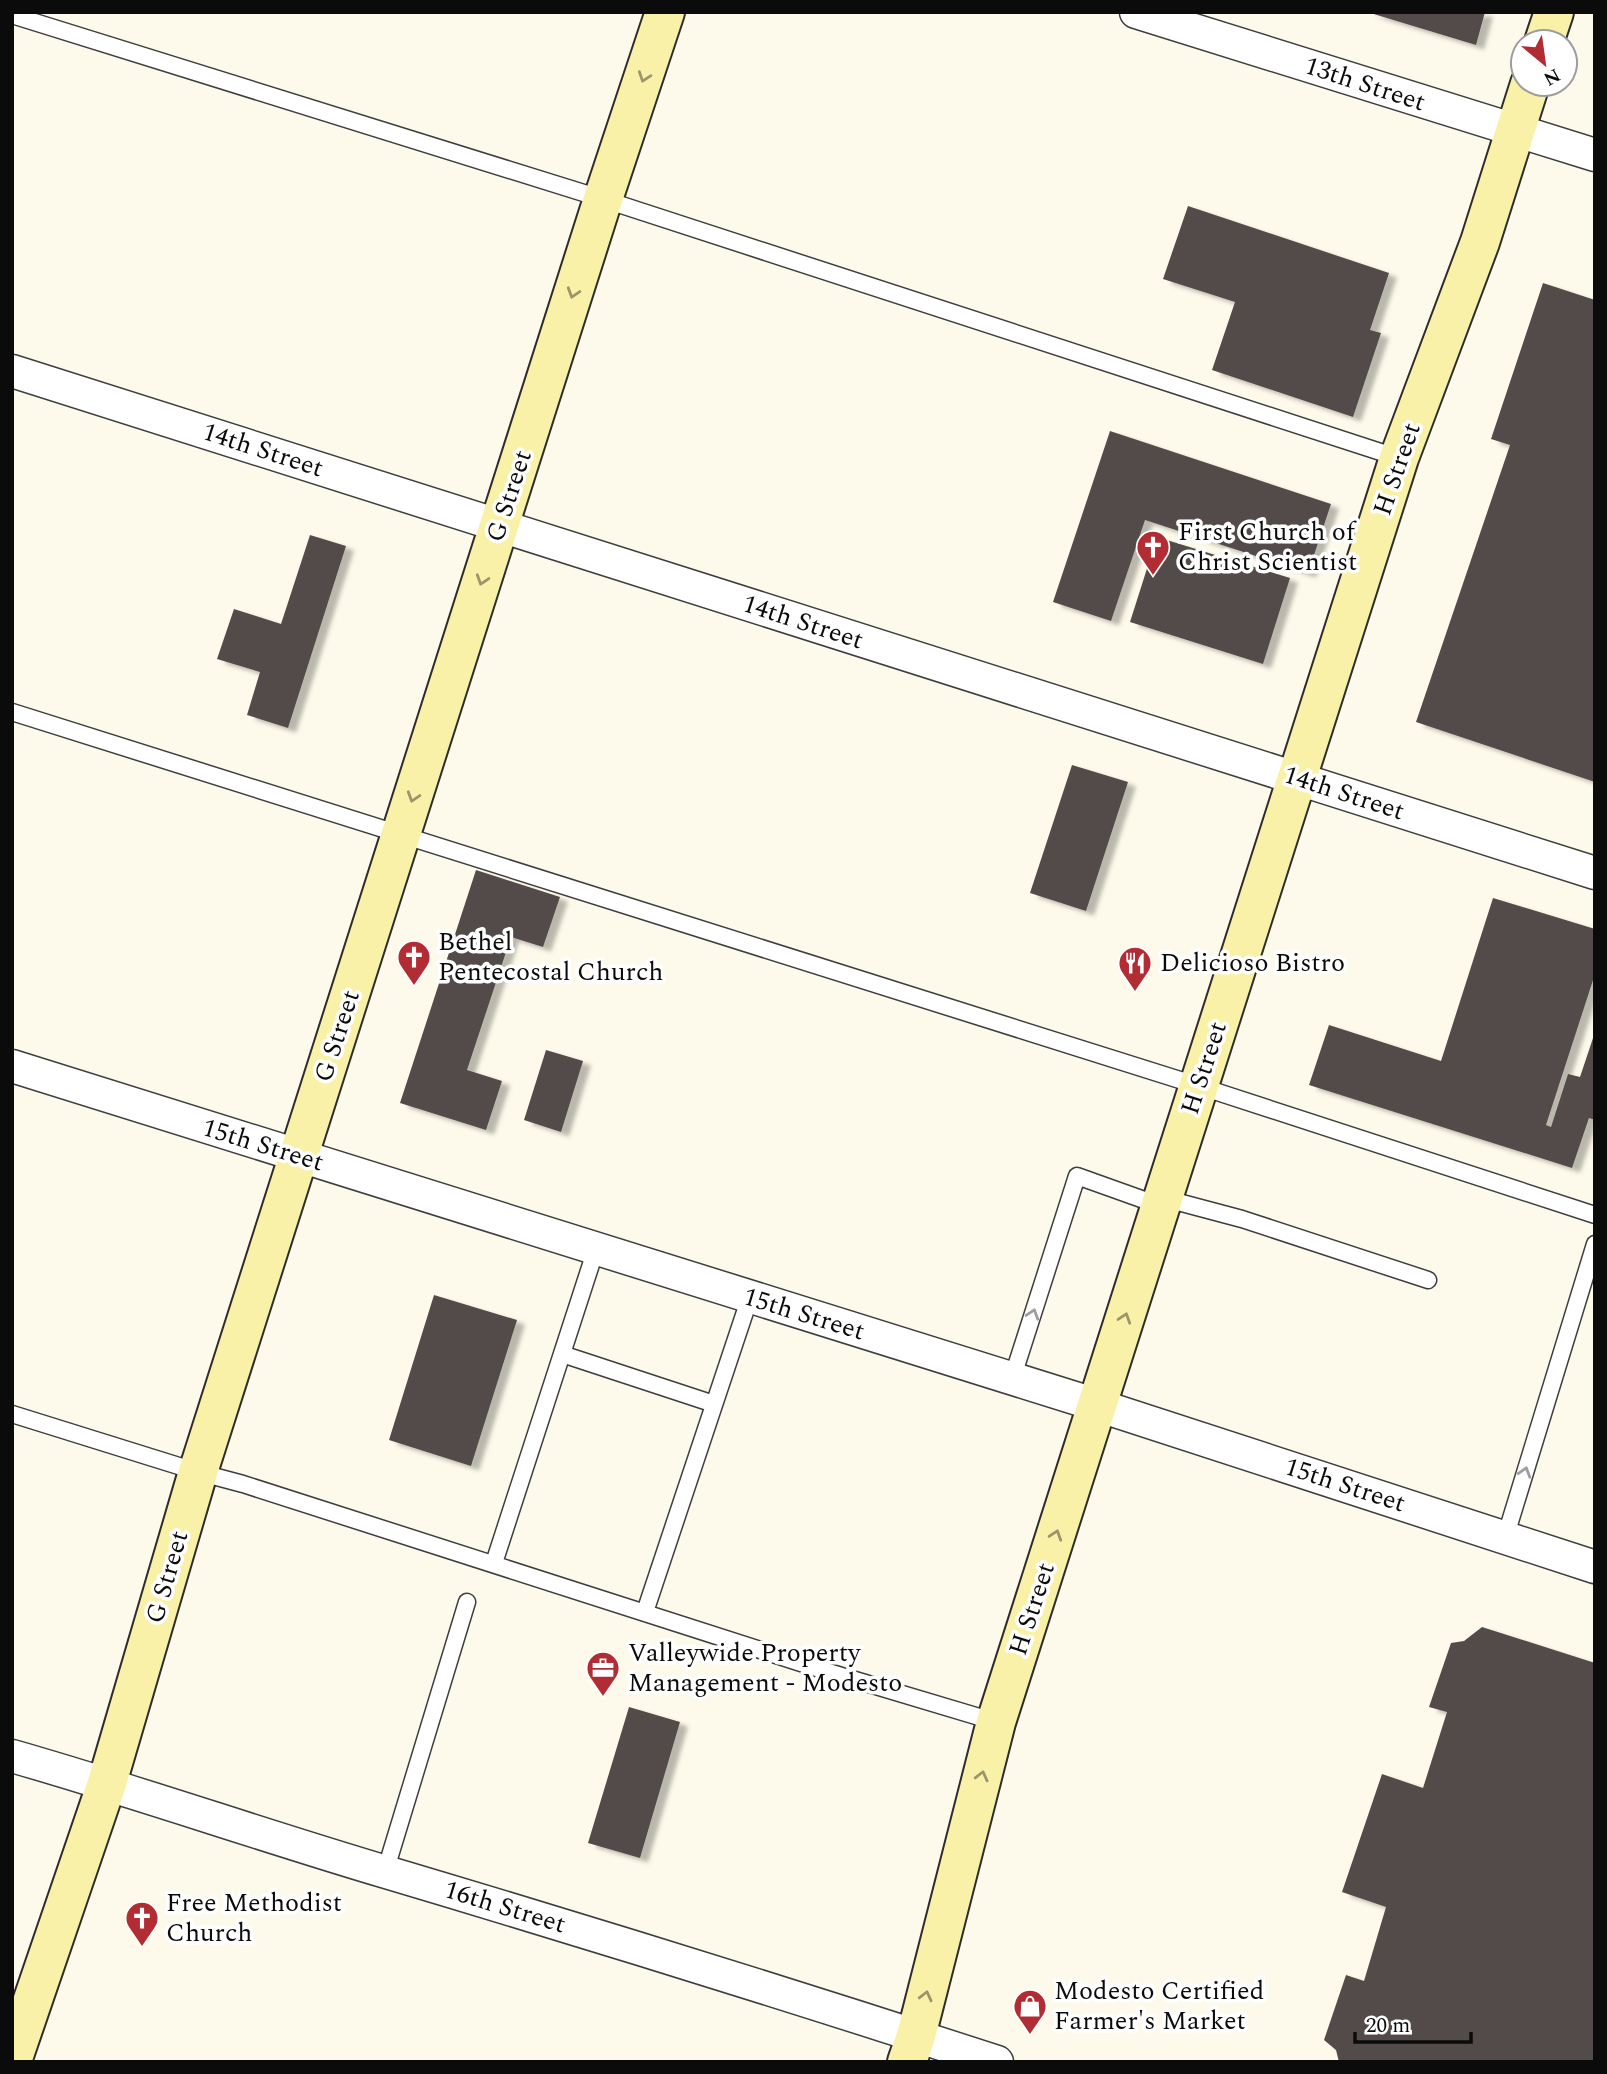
<svg xmlns="http://www.w3.org/2000/svg" width="1607" height="2074" font-family="Spectral,serif">
	<style>
		.building { fill: #534c48; filter: url(#shadow) }
		.lines { fill: none; stroke-linecap: round; stroke-linejoin: round }
		.service-casing { stroke: #3e3e3e; stroke-width: 19 }
		.minor-casing { stroke: #3e3e3e; stroke-width: 35 }
		.secondary-casing { stroke: #2d2d2d; stroke-width: 42 }
		.service { stroke: #fff; stroke-width: 16 }
		.minor { stroke: #fff; stroke-width: 32 }
		.secondary { stroke: #faf1a9; stroke-width: 38 }
		.oneway { stroke: #9a956a }
		.oneway2 { stroke: #9d9d9d }
		.labels { text-anchor: middle; dominant-baseline: central; stroke-width: 7; stroke-linejoin: round; paint-order: stroke }
		.street-label { font-size: 26px; fill: #0b0b0b; stroke: #fff }
		.poi-label { font-size: 26px; fill: #0b0b0b; stroke: #fff; text-anchor: start }
	</style>
	<defs>
		<filter id="shadow"><feDropShadow dx="8" dy="4.5" stdDeviation="2" flood-color="#0004"/></filter>
	</defs>
	<rect width="100%" height="100%" fill="#fefaeb"/>
	<path class="building" d="M1367 12H1485L1476 45Z
		M1188 206 1389 273 1370 330 1381 333 1353 417 1212 370 1235 302 1163 279Z
		M1543 283 1595 300V782L1416 722 1510 445 1491 439Z
		M1110 431 1331 504 1308 573 1145 520 1111 621 1053 602Z
		M310 535 346 546 288 728 247 715 260 672 217 659 234 609 281 624Z
		M1157 537 1290 578 1263 664 1130 622Z
		M1072 765 1128 782 1086 911 1030 893Z
		M476 870 560 897 543 947 511 937 467 1070 502 1081 486 1130 400 1103Z
		M1493 898 1595 929V974L1546 1125 1551 1127 1568 1074 1580 1077 1595 1032V1120L1589 1118 1572 1168 1309 1085 1329 1025 1441 1061Z
		M546 1050 583 1061 561 1132 524 1120Z
		M434 1295 517 1320 471 1466 389 1440Z
		M1482 1627 1595 1663V2062H1339L1336 2050 1324 2040 1346 1975 1364 1981 1386 1907 1342 1892 1382 1774 1423 1788 1447 1712 1429 1707 1451 1643 1464 1641Z
		M629 1707 680 1722 640 1858 588 1843Z"/>
	<g class="lines">
		<defs>
			<path id="service" d="M12 15 603 199 1399 458
				M12 712 1199 1086 1595 1215
				M1163 1198 1242 1219 1428 1280
				M562 1354 714 1404
				M1012 1379 1077 1176 1161 1206
				M12 1414 198 1472 243 1484 832 1673 996 1722
				M1505 1538 1595 1244
				M494 1563 596 1249
				M645 1612 750 1297
				M385 1872 467 1602"/>
			<path id="minor" d="M1136 12 1595 155
				M12 371 1595 873
				M12 1066 1097 1405 1595 1567
				M12 1756C138 1792 261 1835 386 1872 591 1933 794 1996 997 2062"/>
			<path id="secondary" d="M1544 42 1554 12
				M12 2061 107 1783 198 1472 603 199 665 12
				M907 2062 916 2036 996 1722 1399 458 1480 242 1530 84"/>
		</defs>
		<use href="#service" class="service-casing"/>
		<use href="#minor" class="minor-casing"/>
		<use href="#secondary" class="secondary-casing"/>
		<use href="#service" class="service"/>
		<use href="#minor" class="minor"/>
		<use href="#secondary" class="secondary"/>
	</g>
	<defs><path id="oneway-chevron" d="M-2-3.5L2.5 0L-2 3.5" fill="none" stroke-width="1.6" stroke-linecap="round" stroke-linejoin="round" transform="scale(1.75)"/></defs>
	<g class="oneway">
		<use href="#oneway-chevron" transform="translate(644 77) rotate(109)"/>
		<use href="#oneway-chevron" transform="translate(573 293) rotate(108)"/>
		<use href="#oneway-chevron" transform="translate(482 580) rotate(108)"/>
		<use href="#oneway-chevron" transform="translate(413 797) rotate(108)"/>
		<use href="#oneway-chevron" transform="translate(1125 1318) rotate(-72)"/>
		<use href="#oneway-chevron" transform="translate(1056 1535) rotate(-72)"/>
		<use href="#oneway-chevron" transform="translate(982 1776) rotate(-76)"/>
		<use href="#oneway-chevron" transform="translate(926 1996) rotate(-76)"/>
	</g>
	<g class="oneway2">
		<use href="#oneway-chevron" transform="translate(1033 1314) rotate(-72)"/>
		<use href="#oneway-chevron" transform="translate(1525 1472) rotate(-73)"/>
	</g>
	<defs>
		<symbol id="church-pin" viewBox="-11 -11 22 30"><path d="M0 17L-7.5 6A9.5 9.5 0 1 1 7.5 6Z" fill="#b22c33" stroke="#fff"/><path d="M-1.2-6h2.4v3.5h3.3v2.4h-3.3V6h-2.4V-.1h-3.3v-2.4h3.3Z" fill="#fff"/></symbol>
		<symbol id="restaurant-pin" viewBox="-11 -11 22 30"><path d="M0 17L-7.5 6A9.5 9.5 0 1 1 7.5 6Z" fill="#b22c33" stroke="#fff"/><path d="M-5-6h1v4h1v-4h1v4h1v-4h1v5L-1.5 .5V6h-2V.5L-5-1ZM5-6V6H3V1.5H1.5Q1.5-4 5-6Z" fill="#fff"/></symbol>
		<symbol id="office-pin" viewBox="-11 -11 22 30"><path d="M0 17L-7.5 6A9.5 9.5 0 1 1 7.5 6Z" fill="#b22c33" stroke="#fff"/><path d="M-6-3h4V-5.5h4V-3h4V5H-6ZM-1-4.5V-3h2v-1.5ZM-6 0V1H6V0Z" fill="#fff"/></symbol>
		<symbol id="shop-pin" viewBox="-11 -11 22 30"><path d="M0 17L-7.5 6A9.5 9.5 0 1 1 7.5 6Z" fill="#b22c33" stroke="#fff"/><path d="M-5-2.5h2.3a2.7 3.5 0 0 1 5.4 0H5L5.5 6h-11ZM-1.5-2.5h3a1.5 2.3 0 0 0-3 0Z" fill="#fff"/></symbol>
	</defs>
	<g fill-rule="evenodd">
		<use href="#church-pin" x="1134" y="528" width="38" height="52"/>
		<use href="#church-pin" x="395" y="938" width="38" height="52"/>
		<use href="#restaurant-pin" x="1116" y="944" width="38" height="52"/>
		<use href="#office-pin" x="584" y="1649" width="38" height="52"/>
		<use href="#church-pin" x="123" y="1899" width="38" height="52"/>
		<use href="#shop-pin" x="1011" y="1987" width="38" height="52"/>
	</g>
	<g class="labels">
		<g class="street-label">
			<text transform="translate(1365 84) rotate(18)">13th Street</text>
			<text transform="translate(263 450) rotate(18)">14th Street</text>
			<text transform="translate(1397 469) rotate(-71)">H Street</text>
			<text transform="translate(509 496) rotate(-72)">G Street</text>
			<text transform="translate(803 622) rotate(18)">14th Street</text>
			<text transform="translate(1344 793) rotate(18)">14th Street</text>
			<text transform="translate(337 1036) rotate(-72)">G Street</text>
			<text transform="translate(1204 1068) rotate(-72)">H Street</text>
			<text transform="translate(263 1145) rotate(17)">15th Street</text>
			<text transform="translate(804 1314) rotate(17)">15th Street</text>
			<text transform="translate(1345 1485) rotate(18)">15th Street</text>
			<text transform="translate(167 1577) rotate(-74)">G Street</text>
			<text transform="translate(1032 1609) rotate(-72)">H Street</text>
			<text transform="translate(505 1907) rotate(17)">16th Street</text>
		</g>
		<g class="poi-label">
			<text x="1178" y="532">First Church of<tspan x="1178" dy="30">Christ Scientist</tspan></text>
			<text x="438" y="942">Bethel<tspan x="438" dy="30">Pentecostal Church</tspan></text>
			<text x="1160" y="963">Delicioso Bistro</text>
			<text x="628" y="1653">Valleywide Property<tspan x="628" dy="30">Management - Modesto</tspan></text>
			<text x="166" y="1903">Free Methodist<tspan x="166" dy="30">Church</tspan></text>
			<text x="1054" y="1991">Modesto Certified<tspan x="1054" dy="30">Farmer's Market</tspan></text>
		</g>
	</g>
	<rect width="1607" height="2074" fill="none" stroke="#0b0b0b" stroke-width="28"/>
	<g transform="translate(1544 63) rotate(151)"><circle r="33" fill="#ffffff" stroke="#9d9d9d" stroke-width="2"/>
	<path d="M0-5L12 26L0 18L-12 26Z" fill="#b22c33"/>
	<text y="-10" font-size="19" font-weight="bold" text-anchor="middle" fill="#0b0b0b">N</text>
	</g>
	<path d="M1355 2032v10h116v-10" fill="none" stroke="#0b0b0b" stroke-width="3.5"/>
	<text x="1366" y="2032" font-size="21" fill="#0b0b0b" stroke="#ffffff" stroke-width="5" paint-order="stroke">20 m</text>
</svg>
